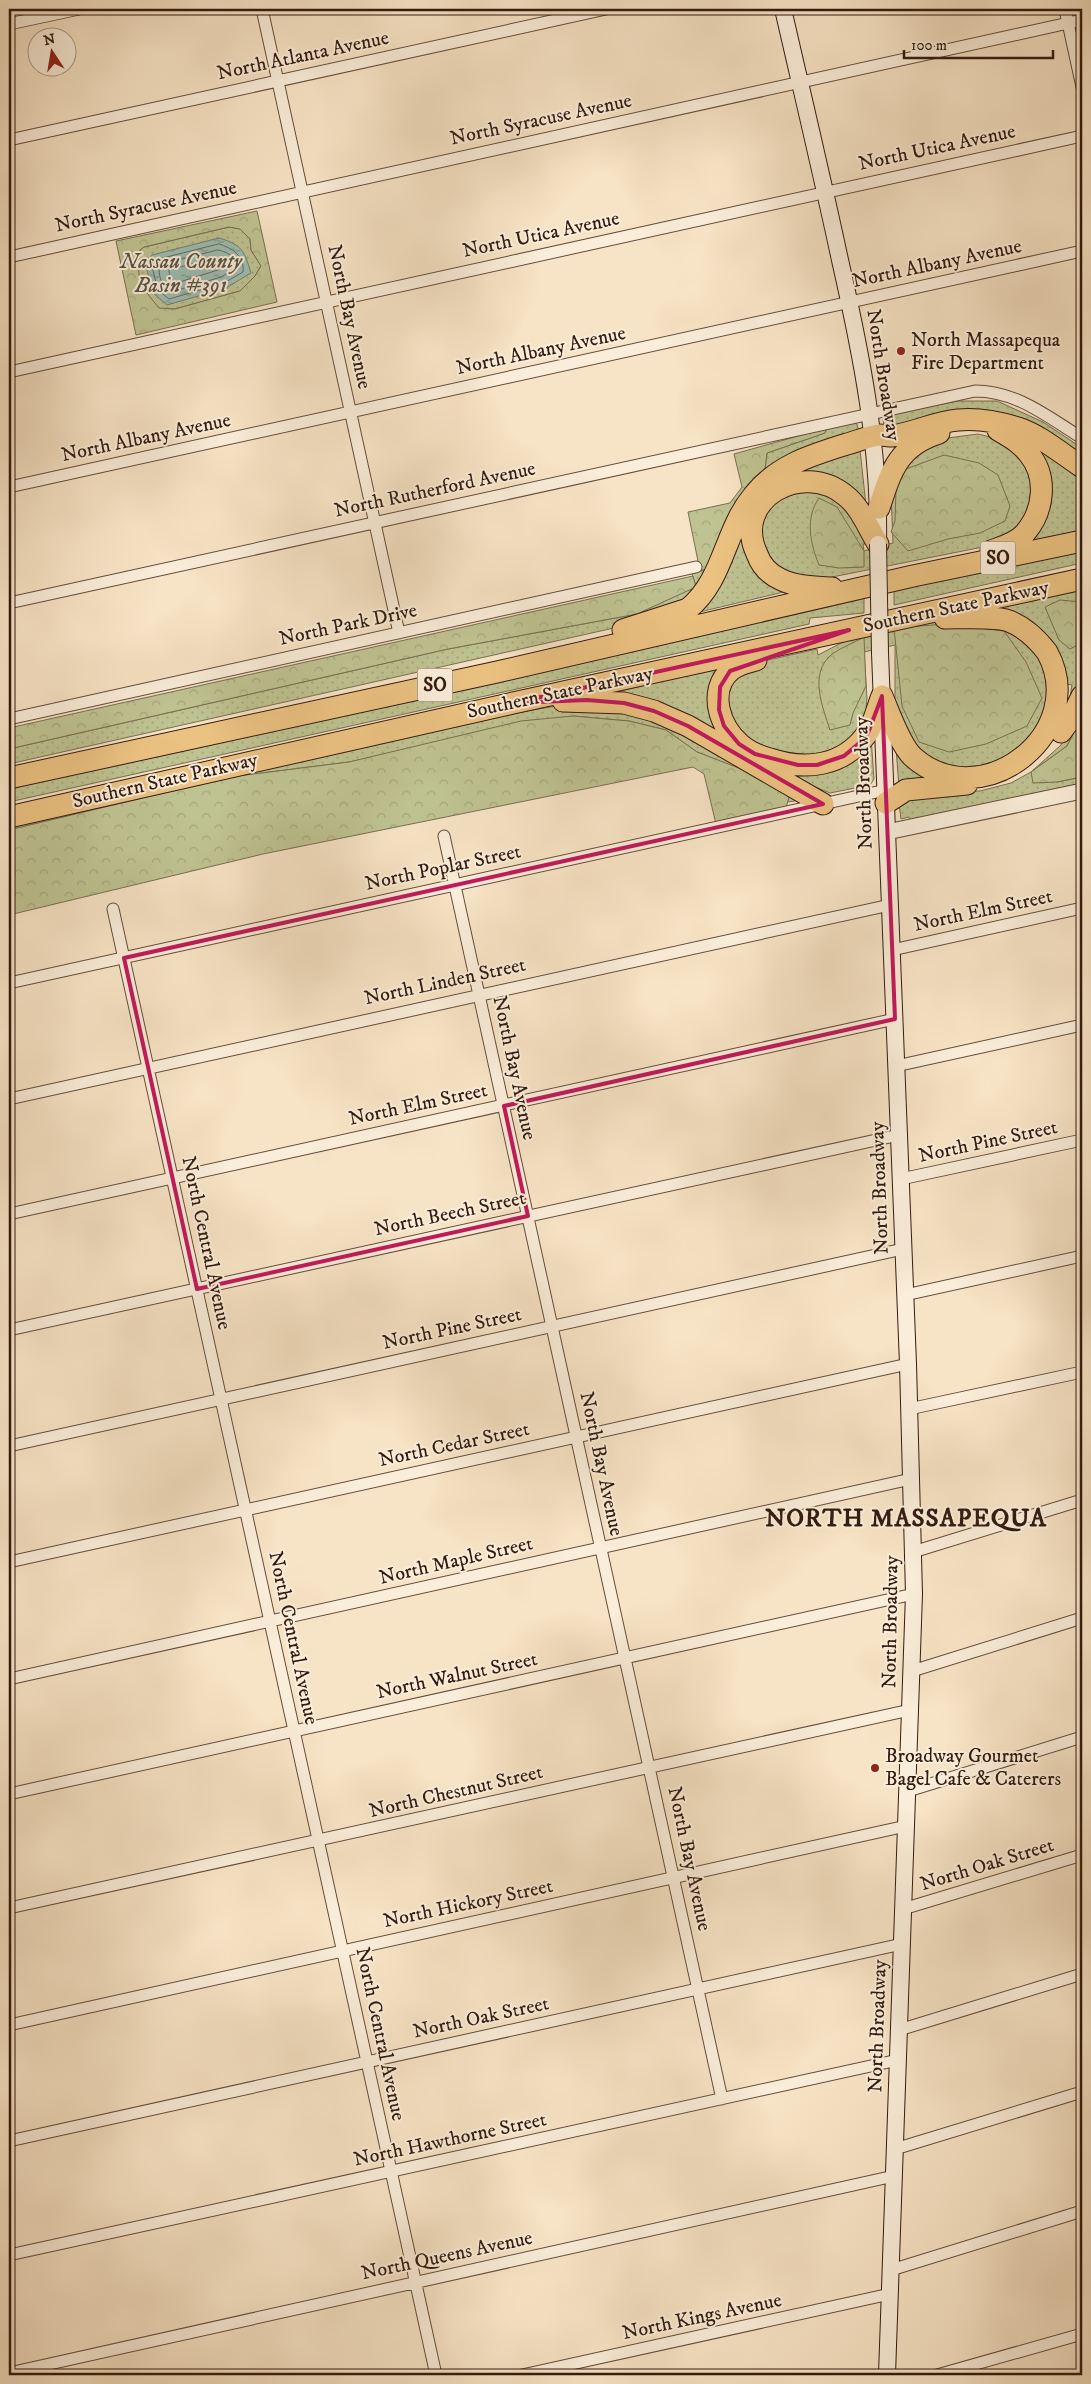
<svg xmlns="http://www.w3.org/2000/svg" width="1091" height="2384" font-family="'IM FELL DW Pica',serif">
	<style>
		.grass { fill: url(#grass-dots); stroke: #796f51 }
		.forest { fill: url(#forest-crowns); stroke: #796f51; fill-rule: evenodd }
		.water { fill: url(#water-ripples); stroke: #737d72 }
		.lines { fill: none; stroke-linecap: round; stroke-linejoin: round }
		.shore { stroke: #686c62; stroke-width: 1 }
		.minor-casing { stroke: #644d3d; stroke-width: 13 }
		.tertiary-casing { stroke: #644d3d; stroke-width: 17 }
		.secondary-casing { stroke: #331b10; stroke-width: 18 }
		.motorway-casing { stroke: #331b10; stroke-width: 23 }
		.minor { stroke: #faedd9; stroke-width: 11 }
		.tertiary { stroke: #faedd9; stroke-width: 15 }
		.secondary { stroke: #faedd9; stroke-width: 16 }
		.motorway { stroke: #ecc282; stroke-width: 21 }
		.secondary-bridge-casing { stroke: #331b10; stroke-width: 18; stroke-linecap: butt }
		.secondary-bridge { stroke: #faedd9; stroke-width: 16 }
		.marked { fill: none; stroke: #c2185b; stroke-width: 4; stroke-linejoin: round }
		.poi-dot { fill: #8f2418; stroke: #faedd9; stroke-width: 2 }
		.labels { text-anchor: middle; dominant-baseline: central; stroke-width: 4; stroke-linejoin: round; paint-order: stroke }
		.shield { fill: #faedd9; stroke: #6f5a4c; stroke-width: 1 }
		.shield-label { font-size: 19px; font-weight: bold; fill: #331b10 }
		.street-label { font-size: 20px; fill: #331b10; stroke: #faedd9 }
		.poi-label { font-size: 20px; fill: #331b10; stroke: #faedd9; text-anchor: start }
		.water-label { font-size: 21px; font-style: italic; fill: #585449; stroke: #faedd9 }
		.district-label { font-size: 25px; font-weight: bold; letter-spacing: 1px; fill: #331b10; stroke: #faedd9 }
	</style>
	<defs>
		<pattern id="grass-dots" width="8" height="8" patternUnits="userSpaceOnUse" patternTransform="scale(1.25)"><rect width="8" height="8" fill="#bfc392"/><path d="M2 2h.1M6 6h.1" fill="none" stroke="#a5a77d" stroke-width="1.8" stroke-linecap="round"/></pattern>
		<pattern id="forest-crowns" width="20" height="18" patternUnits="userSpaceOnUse" patternTransform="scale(1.25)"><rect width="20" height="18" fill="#bfc392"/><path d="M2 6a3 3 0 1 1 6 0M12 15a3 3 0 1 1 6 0" fill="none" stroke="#a5a77d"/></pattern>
		<pattern id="water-ripples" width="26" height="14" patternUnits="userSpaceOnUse" patternTransform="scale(1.25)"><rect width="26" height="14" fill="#9dbeb4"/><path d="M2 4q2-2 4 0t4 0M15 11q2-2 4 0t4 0" fill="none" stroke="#819a91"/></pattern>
	</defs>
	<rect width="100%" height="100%" fill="#f7e3c5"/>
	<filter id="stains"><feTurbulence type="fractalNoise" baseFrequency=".004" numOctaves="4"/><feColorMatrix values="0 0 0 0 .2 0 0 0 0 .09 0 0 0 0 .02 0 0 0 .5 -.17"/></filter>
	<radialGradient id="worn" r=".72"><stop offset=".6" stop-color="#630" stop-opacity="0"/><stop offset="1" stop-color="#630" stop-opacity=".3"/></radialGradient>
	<path class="grass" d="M229 227 240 229 250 239 251 250 261 266 255 276 240 291 175 309H159L147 294 137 274 140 250 144 247Z
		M958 401H997L1043 422 1082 448V459L1037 431 892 429 884 425 883 420 888 419 887 415Z
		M854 423 857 424 859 433 749 492 765 469 767 453 825 433 827 428Z
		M1023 433 1082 470V530L1023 543 1042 516Z
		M978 434 1011 442 1032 463 1029 519 1011 536 983 547 817 580 772 567 758 547 765 504 784 489 842 495 867 544H863L864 551 893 543 891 493 910 454 940 439Z
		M860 450 867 514 799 475 746 534 788 591 691 614 727 559 775 478Z
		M1082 548V563L894 605V588Z
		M715 566 698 594 645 621 9 764V749L448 649 637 614 696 586 692 574Z
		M1082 588V684L1076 698 1070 697 1072 685 1067 684 1004 612 1003 606Z
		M864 597V613L810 618 809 624 9 802V784Z
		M934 621 1008 623 1041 649 1054 715 999 765 959 771 927 761 904 739 895 713V645L864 652 867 698 866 708 869 711 863 731 829 758 759 750 725 716 731 676 746 665 817 649 818 655 851 638Z
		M721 667 718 722 708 733 618 697 616 692Z
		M574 703 625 707 683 727 797 797 795 801 787 802 789 797 715 759 697 752 666 730 629 721 573 716 349 762 230 777 9 830V825L521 712Z
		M1082 717 1067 746 1031 772 1057 782 1082 777V783L910 821 909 817 901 819 899 804 931 792 980 791 1011 783 1031 772 1061 745 1075 720Z
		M871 737 874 779 870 785 830 793 793 778 801 770Z
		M896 748 933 778 899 787Z"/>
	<path class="forest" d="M257 211 277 302 136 335 116 241ZM229 227 240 229 250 239 251 250 261 266 255 276 240 291 175 309 159 308C140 285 136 280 140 250L144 247Z
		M827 428 825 433 767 453 765 469 732 516 715 566 700 571 688 512 730 503 742 487 734 454Z
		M944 455 979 463 998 475 1010 506 1005 521 980 533 948 539 908 551 891 532 895 521 896 489 906 469Z
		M819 498 837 507 864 551V567L839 568 819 565C810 543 805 518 819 498Z
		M693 576 696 587 637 614 448 649 9 749V728Z
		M1060 600 1082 602V643L1070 649 1059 640 1045 607Z
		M946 624 1004 631 1026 662 1042 698 1027 726 986 744 949 752 919 742 902 706 894 628Z
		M864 637 866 686 853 713 850 725 830 730C823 708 809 675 830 656 839 648 854 643 864 637Z
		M573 716 629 721 666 730 697 752 770 780 789 797 786 808 716 824 704 774 693 767 263 854 9 915V830L230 777 349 762 521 721Z
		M1082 717V777L1057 782 1033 783 1031 772 1067 746Z"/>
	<path class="water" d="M219 238C242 245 244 250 251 273L226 288 167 305 153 293 146 266 152 255Z"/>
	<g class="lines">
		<path class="shore" d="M219 244C232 248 245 256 243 272L224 283 169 299 158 290 152 267 156 260Z
			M218 250C228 252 237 257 236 268L221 277 171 292C162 288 157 274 160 265Z
			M218 258 225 260 226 265 218 270 173 284 170 282 169 270Z"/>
		<defs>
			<path id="minor" d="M262 9 399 633
				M1065 9 1082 87
				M9 24 79 9
				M9 140 606 9
				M9 257 1082 20
				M9 372 1082 136
				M9 487 1082 251
				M9 603 975 391C1017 391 1048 417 1082 438
				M9 719 696 567
				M444 836 722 2099
				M113 909 436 2375
				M892 950 1082 908
				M9 983 886 790
				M896 1066 1082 1025
				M9 1099 890 905
				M901 1179 1082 1140
				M9 1214 895 1019
				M905 1295 1082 1256
				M9 1330 899 1135
				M909 1409 1082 1372
				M9 1446 903 1249
				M913 1552 1082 1500
				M9 1562 908 1364
				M912 1671 1082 1618
				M9 1679 911 1479
				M908 1791 1082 1737
				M9 1794 914 1594
				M9 1908 910 1710
				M903 1909 1082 1855
				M9 2025 906 1826
				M899 2030 1082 1974
				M9 2141 902 1944
				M895 2149 1082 2092
				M9 2255 898 2060
				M891 2270 1082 2211
				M9 2373 894 2176
				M522 2375 890 2294
				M937 2375 1082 2334"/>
			<path id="tertiary" d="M887 832 1082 791"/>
			<path id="secondary" d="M783 9C802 92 822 176 840 260 861 353 880 447 878 544
				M880 653 908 1364 914 1594 887 2375"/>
			<path id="motorway" d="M879 508C891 471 898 446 939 433
				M991 551C1002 547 1017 543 1025 533 1044 511 1048 477 1029 454 1021 443 1010 437 998 430
				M832 588C816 587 795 587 780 579 769 574 761 565 757 554 731 499 803 459 846 496 861 508 868 528 878 544
				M623 630 688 609C724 580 724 531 753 496 777 465 812 455 847 444 858 441 869 436 880 435 884 435 888 436 892 436 914 433 935 422 958 420 977 418 999 422 1018 428 1040 435 1062 454 1082 467
				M756 660C747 662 738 665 731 670 707 690 720 728 740 744 749 752 759 756 770 759 806 771 843 766 866 735 874 724 877 708 882 696
				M882 696C889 712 900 745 913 757 982 818 1091 732 1047 652 1037 639 1024 627 1009 621 997 616 959 618 945 618
				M563 701 624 703 654 711 688 726 823 804
				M1061 732 1072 717 1082 696
				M9 778 497 672 913 576 1082 541
				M886 803 906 790 967 784
				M9 817 513 703 1082 579"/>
		</defs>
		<use href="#minor" class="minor-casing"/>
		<use href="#tertiary" class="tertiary-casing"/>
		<use href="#secondary" class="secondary-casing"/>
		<use href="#motorway" class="motorway-casing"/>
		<use href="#minor" class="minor"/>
		<use href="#tertiary" class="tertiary"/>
		<use href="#secondary" class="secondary"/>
		<use href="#motorway" class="motorway"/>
		<defs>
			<path id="secondary-bridge" d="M878 544 880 653"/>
		</defs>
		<use href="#secondary-bridge" class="secondary-bridge-casing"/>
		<use href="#secondary-bridge" class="secondary-bridge"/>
	</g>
	<path class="marked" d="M849 630 730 671 720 687 719 710 724 726 739 744 755 754 798 765H817L844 756 857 745 868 733 882 696 895 1019 504 1106 528 1216 197 1289 124 958 823 804 688 726 654 711 624 703 587 700 513 703Z"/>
	<g class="poi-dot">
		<circle cx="901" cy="351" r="5"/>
		<circle cx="875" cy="1768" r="5"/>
	</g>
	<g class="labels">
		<g class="shield">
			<rect x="980.5" y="541.5" width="35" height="33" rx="4"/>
			<rect x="417.5" y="668.5" width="35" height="33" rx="4"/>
		</g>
		<g class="shield-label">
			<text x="998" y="558">SO</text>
			<text x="435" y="685">SO</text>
		</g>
		<g class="street-label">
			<text transform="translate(303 56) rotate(-12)">North Atlanta Avenue</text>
			<text transform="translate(541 120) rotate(-12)">North Syracuse Avenue</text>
			<text transform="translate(937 148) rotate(-12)">North Utica Avenue</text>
			<text transform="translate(146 207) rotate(-12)">North Syracuse Avenue</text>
			<text transform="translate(541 235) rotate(-12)">North Utica Avenue</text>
			<text transform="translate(937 264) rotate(-12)">North Albany Avenue</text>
			<text transform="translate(349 317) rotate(78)">North Bay Avenue</text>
			<text transform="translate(541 351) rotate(-12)">North Albany Avenue</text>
			<text transform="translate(883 375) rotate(81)">North Broadway</text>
			<text transform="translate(146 438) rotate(-12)">North Albany Avenue</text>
			<text transform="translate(435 490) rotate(-12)">North Rutherford Avenue</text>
			<text transform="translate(956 607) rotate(-12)">Southern State Parkway</text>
			<text transform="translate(348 625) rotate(-12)">North Park Drive</text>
			<text transform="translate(560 693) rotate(-12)">Southern State Parkway</text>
			<text transform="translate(165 781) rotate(-13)">Southern State Parkway</text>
			<text transform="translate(864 783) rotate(-92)">North Broadway</text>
			<text transform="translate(443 868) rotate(-12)">North Poplar Street</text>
			<text transform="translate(983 911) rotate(-12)">North Elm Street</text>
			<text transform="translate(445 982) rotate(-12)">North Linden Street</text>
			<text transform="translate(514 1068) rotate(78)">North Bay Avenue</text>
			<text transform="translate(418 1105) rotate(-12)">North Elm Street</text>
			<text transform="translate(988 1142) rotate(-12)">North Pine Street</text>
			<text transform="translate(880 1188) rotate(-92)">North Broadway</text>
			<text transform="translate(450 1214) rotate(-12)">North Beech Street</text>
			<text transform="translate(206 1243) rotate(78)">North Central Avenue</text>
			<text transform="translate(452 1329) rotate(-12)">North Pine Street</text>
			<text transform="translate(454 1445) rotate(-12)">North Cedar Street</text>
			<text transform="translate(601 1464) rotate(78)">North Bay Avenue</text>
			<text transform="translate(456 1561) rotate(-13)">North Maple Street</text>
			<text transform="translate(891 1622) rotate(-89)">North Broadway</text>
			<text transform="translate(293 1638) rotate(78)">North Central Avenue</text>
			<text transform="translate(457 1676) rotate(-12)">North Walnut Street</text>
			<text transform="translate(456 1792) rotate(-13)">North Chestnut Street</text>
			<text transform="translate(689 1859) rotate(78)">North Bay Avenue</text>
			<text transform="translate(987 1865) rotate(-17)">North Oak Street</text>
			<text transform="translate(468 1904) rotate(-12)">North Hickory Street</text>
			<text transform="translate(481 2018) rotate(-12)">North Oak Street</text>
			<text transform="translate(878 2026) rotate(-88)">North Broadway</text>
			<text transform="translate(380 2034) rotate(78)">North Central Avenue</text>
			<text transform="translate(450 2140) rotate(-12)">North Hawthorne Street</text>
			<text transform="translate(447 2256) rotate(-12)">North Queens Avenue</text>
			<text transform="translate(702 2317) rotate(-12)">North Kings Avenue</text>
		</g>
		<g class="poi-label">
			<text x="911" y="340">North Massapequa<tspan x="911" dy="23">Fire Department</tspan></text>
			<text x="885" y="1756">Broadway Gourmet<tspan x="885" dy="23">Bagel Cafe &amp; Caterers</tspan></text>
		</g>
		<g class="water-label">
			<text x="181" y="262">Nassau County<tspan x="181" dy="24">Basin #391</tspan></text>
		</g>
		<g class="district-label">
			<text x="906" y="1518">NORTH MASSAPEQUA</text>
		</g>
	</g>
	<rect width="1091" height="2384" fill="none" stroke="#f7e3c5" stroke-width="30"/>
	<rect x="10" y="10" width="1071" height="2364" fill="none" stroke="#331b10" stroke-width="2.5"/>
	<rect x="15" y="15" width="1061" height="2354" fill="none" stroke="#331b10"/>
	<g transform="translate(52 52) rotate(348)"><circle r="24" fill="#faedd9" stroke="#aa9989"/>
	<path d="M0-4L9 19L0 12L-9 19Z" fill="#8f2418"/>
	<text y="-8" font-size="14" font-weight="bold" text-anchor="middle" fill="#331b10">N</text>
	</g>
	<path d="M904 50v8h149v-8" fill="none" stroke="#331b10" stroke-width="2.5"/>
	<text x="911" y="50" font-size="15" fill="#331b10" stroke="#faedd9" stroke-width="4" paint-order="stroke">100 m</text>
	<rect width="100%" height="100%" filter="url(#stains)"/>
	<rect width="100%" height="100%" fill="url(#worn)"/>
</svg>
